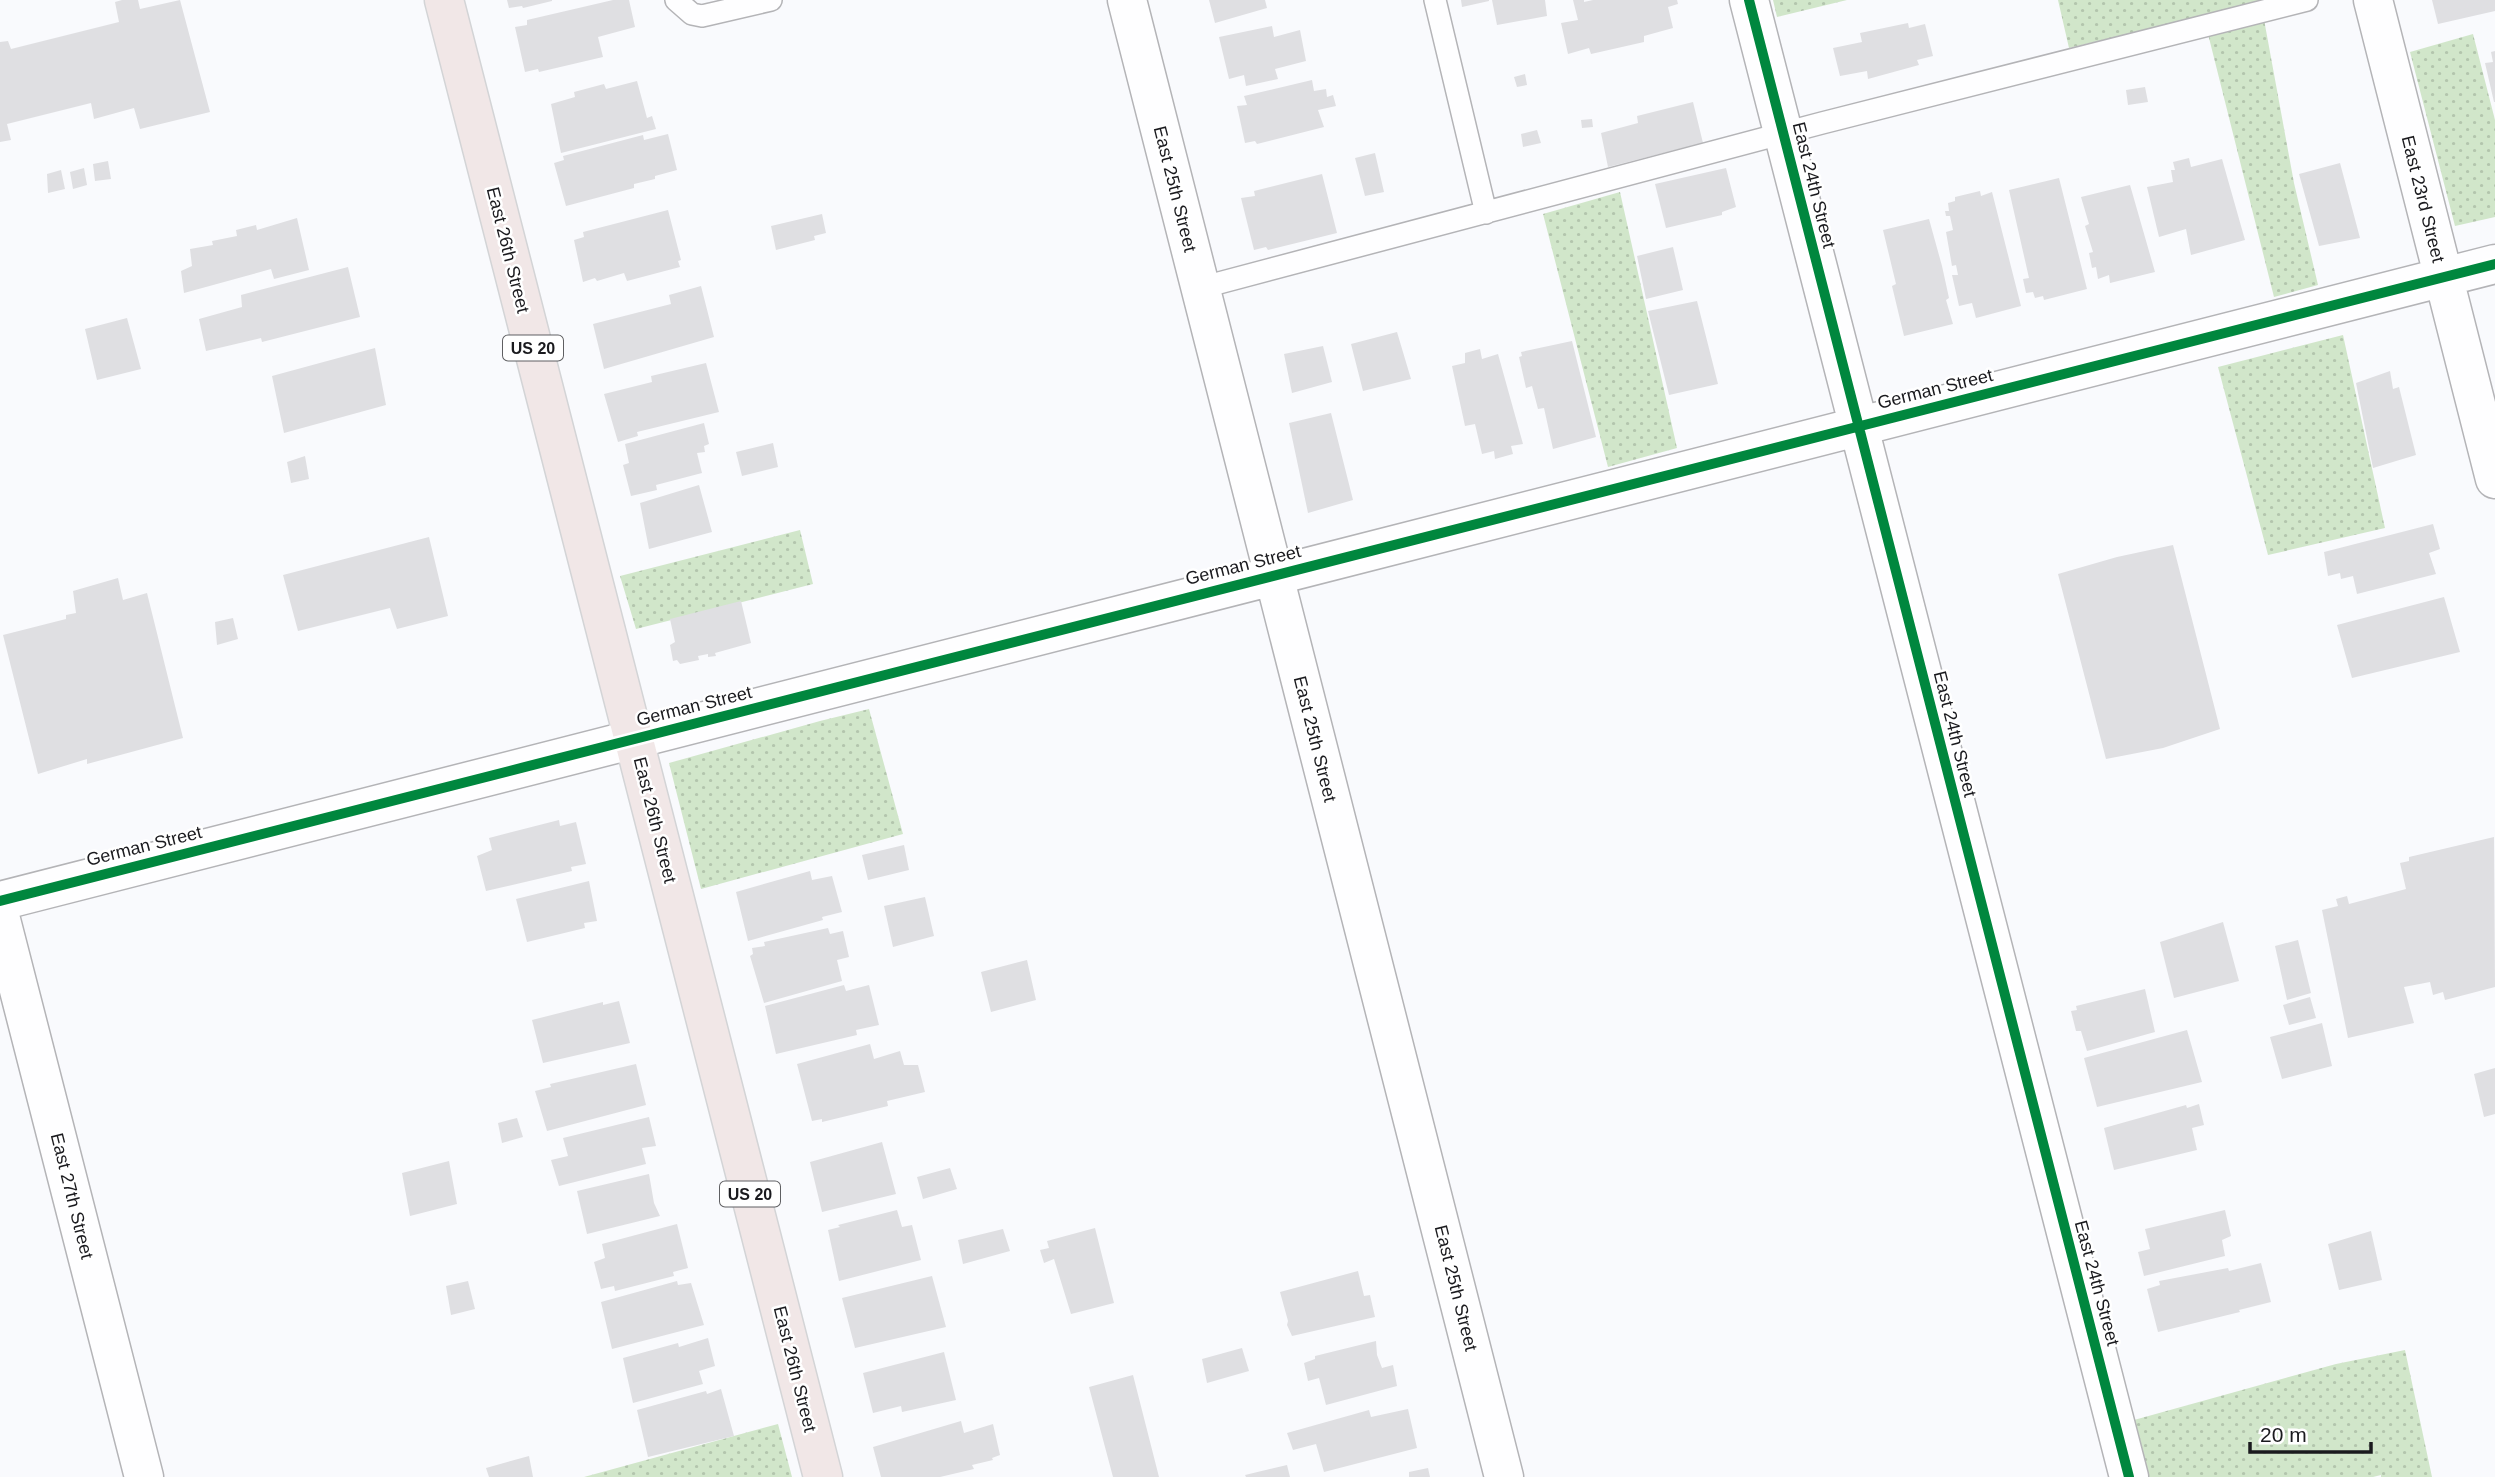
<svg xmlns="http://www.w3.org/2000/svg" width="2495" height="1477" font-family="Helvetica,sans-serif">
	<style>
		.grass { fill: url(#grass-dots) }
		.building { fill: #dfdfe2 }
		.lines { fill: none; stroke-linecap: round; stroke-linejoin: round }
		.service-casing { stroke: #b4b4b7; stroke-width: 24 }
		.minor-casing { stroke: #b4b4b7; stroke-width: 41 }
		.primary-casing { stroke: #d3d4d6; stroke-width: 41 }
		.service { stroke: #fefeff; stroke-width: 21 }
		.minor { stroke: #fefeff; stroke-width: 38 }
		.primary { stroke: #f1e7e7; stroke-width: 38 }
		.cycleway-casing { stroke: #fff; stroke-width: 15 }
		.cycleway { stroke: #00873e; stroke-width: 10 }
		.labels { text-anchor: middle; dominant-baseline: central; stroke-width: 5; stroke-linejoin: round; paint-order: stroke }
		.shield { fill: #fff; stroke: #5f5f62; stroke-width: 2 }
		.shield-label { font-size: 16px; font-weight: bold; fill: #1a1a1e }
		.street-label { font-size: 18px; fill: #1a1a1e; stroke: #fff }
	</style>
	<defs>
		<pattern id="grass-dots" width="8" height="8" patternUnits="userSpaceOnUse" patternTransform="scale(1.75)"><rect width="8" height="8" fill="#d1e6ca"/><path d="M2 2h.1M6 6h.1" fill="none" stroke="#b3c5ad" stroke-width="1.8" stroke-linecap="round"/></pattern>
	</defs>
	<rect width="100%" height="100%" fill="#f9fafd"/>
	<path class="grass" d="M1773 0H1847L1777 17Z
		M2058 0H2267L2069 48Z
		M2263 14 2294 183 2318 285 2274 297 2207 30Z
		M2473 34 2495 120V217L2455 226 2410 52Z
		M1620 192 1677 448 1608 467 1543 214Z
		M2343 335 2385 528 2268 555 2218 367Z
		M800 530 813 584 636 629 620 576Z
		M869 709 903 834 701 889 669 763 820 721Z
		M2405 1350 2432 1477H2381V1475L2373 1477H2149L2134 1420 2336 1364Z
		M778 1424 792 1477H584Z"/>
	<path class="building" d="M122 0H138L140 9 180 0 210 112 140 129 134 108 94 119 91 103 7 124 11 140 0 142V42L8 41 11 49 119 22 115 2Z
		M507 0H552V1L523 8 522 6 509 8Z
		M613 0H629L635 27 598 37 603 57 539 72 538 69 525 72 515 27 527 25V20Z
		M1209 0H1265L1267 8 1215 23Z
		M1461 0H1489V1L1462 7Z
		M1492 0H1545L1547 16 1497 25Z
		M1573 0H1584V2L1593 0H1677L1678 4 1668 7 1673 28 1644 36V42L1591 54 1589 48 1568 54 1561 23 1578 20Z
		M2432 0H2495V11L2438 24Z
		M1908 23 1909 28 1925 24 1933 56 1917 60 1919 65 1868 79 1867 71 1840 76 1833 48 1862 42 1860 33Z
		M1272 26 1274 37 1300 30 1306 61 1275 69 1278 79 1246 86 1244 75 1229 79 1219 37Z
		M2495 51V102H2494L2485 63 2493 62 2491 52Z
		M1525 74 1527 85 1517 87 1514 77Z
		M1312 80 1314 91 1326 89 1327 97 1333 95 1336 106 1318 110 1324 127 1257 144 1255 141 1245 143 1237 106 1247 105 1244 96Z
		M637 81 647 118 652 116 656 129 561 153 551 104 575 97 574 92 604 84 606 89Z
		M2145 87 2148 102 2128 105 2126 90Z
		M1693 102 1703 143 1608 167 1601 133 1638 123 1637 116Z
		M1592 119 1593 127 1582 128 1581 120Z
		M1537 130 1541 143 1523 147 1521 134Z
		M668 134 677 170 655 176V179L634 184V188L566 206 554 163 564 160 563 156 643 135 644 140Z
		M1375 153 1384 192 1365 196 1355 158Z
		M2189 158 2191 167 2222 159 2245 240 2191 255 2186 229 2159 237 2147 187 2173 182 2171 170H2175L2173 162Z
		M108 161 111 179 95 181 93 164Z
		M2340 163 2360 238 2319 246 2299 174Z
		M84 168 87 185 73 189 70 172Z
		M1726 168 1736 207 1722 212V215L1666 228 1655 184Z
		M61 170 65 189 48 193 47 174Z
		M1322 174 1337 233 1268 250 1266 247 1254 250 1241 198 1255 196 1254 191Z
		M2059 178 2087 289 2044 300 2043 296 2035 298 2033 292 2026 293 2023 279 2029 278 2009 190Z
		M2130 185 2155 272 2110 283 2109 275 2098 279 2096 267 2092 268 2089 253 2093 252 2085 226 2089 224 2081 197Z
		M1980 191 1981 196 1992 192 2021 306 1976 318 1972 303 1959 306 1952 275H1958L1956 265 1952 266 1946 232 1953 230 1950 216H1946L1945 211H1949L1948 203 1955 201V197Z
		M668 210 681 260 678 261 680 267 627 281 624 273 597 281 595 278 583 282 574 240 584 237 583 232Z
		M822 214 826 233 814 236 815 240 776 250 771 226Z
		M297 218 309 270 274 279 271 269 184 293 181 271 192 266 190 249 213 245 212 241 237 236 236 230 256 225 257 230Z
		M1929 219 1942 266 1949 298 1946 300 1953 324 1904 336 1892 286 1896 284 1883 230Z
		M1673 247 1683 290 1646 299 1637 256Z
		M348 267 360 317 262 342 261 338 206 351 199 319 242 307 241 295Z
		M701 286 714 337 604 369 593 324 671 304 669 295Z
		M1697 301 1718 384 1669 395 1648 311Z
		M127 318 141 369 97 380 85 329Z
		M1397 332 1411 379 1363 391 1351 344Z
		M1572 341 1596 437 1553 449 1544 408 1538 409 1532 386 1526 388 1519 357 1522 356 1521 352Z
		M1323 346 1332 382 1292 393 1284 354Z
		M375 348 386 405 284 433 272 376Z
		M1480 349 1482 359 1498 354 1523 444 1511 446 1513 454 1495 459 1494 451 1482 454 1475 424 1465 426 1452 366 1465 363V353Z
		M706 363 719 412 637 432 638 436 618 442 604 394 652 382 651 376Z
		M2390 371 2393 389 2399 387 2416 455 2373 468 2356 383Z
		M1331 413 1353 500 1308 513 1289 423Z
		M704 423 709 444 704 446 705 452 697 453 702 473 656 485 657 490 631 496 623 465 629 463 625 444Z
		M773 443 778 467 742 476 736 452Z
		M305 456 309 479 291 483 287 462Z
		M699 485 712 532 649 549 640 503Z
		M2433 524 2440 549 2429 553 2436 574 2357 594 2353 576 2341 579 2340 573 2328 576 2324 552Z
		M429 537 448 616 397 629 390 608 298 631 283 575Z
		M2173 545 2220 729 2163 748 2106 759 2058 574 2117 557Z
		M118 578 123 600 147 593 183 738 87 764V759L38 774 3 635 66 619V615L76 613 73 591Z
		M2444 597 2460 652 2352 678 2337 625Z
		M741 601 751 643 715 653 716 656 708 657V654L698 656 699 660 680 664 677 660 673 661 670 645 675 642 670 619Z
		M233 618 238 639 217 645 215 622Z
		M559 820 560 826 576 822 586 864 571 867 572 871 486 891 477 856 492 850 489 838Z
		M2494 837 2495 987 2445 1000 2443 992 2433 995 2430 982 2404 987 2414 1023 2348 1038 2322 910 2338 906 2336 899 2347 896 2349 904 2406 889 2400 863 2409 861V857Z
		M904 845 909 870 868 880 862 855Z
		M810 871 812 880 832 876 842 912 822 917 823 920 748 941 736 892Z
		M589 881 597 921 584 923 585 928 527 942 516 899Z
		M925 897 934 936 893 947 884 906Z
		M2223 922 2239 981 2174 998 2160 942Z
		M828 928 830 934 843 931 849 957 837 960 842 981 764 1003 750 956 753 954 752 948 765 946 764 942Z
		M2298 940 2311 993 2287 1000 2275 946Z
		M1027 960 1036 1000 991 1012 981 972Z
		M844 985 846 991 869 985 879 1025 856 1030 857 1035 776 1054 765 1006Z
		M2145 989 2155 1032 2087 1051 2081 1031H2076L2071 1011 2077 1010 2076 1006Z
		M2310 997 2316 1018 2289 1025 2283 1005Z
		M619 1001 630 1043 543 1063 532 1020 603 1002V1005Z
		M2322 1023 2332 1066 2282 1079 2270 1037Z
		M2187 1030 2202 1082 2097 1107 2084 1058Z
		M870 1044 874 1059 900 1051 904 1065H918L925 1092 887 1101 888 1106 822 1122V1119L812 1121 797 1064Z
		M636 1064 646 1105 547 1131 535 1091 551 1087 550 1084Z
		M2495 1068V1114L2484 1117 2474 1074Z
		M2199 1104 2204 1125 2192 1128 2197 1150 2114 1170 2104 1128 2186 1105 2187 1108Z
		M649 1117 656 1146 642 1148 646 1164 559 1186 551 1160 568 1156 563 1138Z
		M517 1118 523 1137 502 1143 498 1123Z
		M882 1142 896 1194 822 1212 810 1162Z
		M449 1161 457 1204 410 1216 402 1173Z
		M950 1168 957 1189 923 1199 917 1177Z
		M649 1174 654 1203 660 1216 587 1234 577 1191Z
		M897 1210 902 1227 912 1225 921 1260 839 1281 828 1230 840 1227 838 1225Z
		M2225 1210 2231 1236 2222 1240 2225 1256 2144 1276 2138 1252 2150 1249 2145 1229Z
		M677 1224 688 1268 673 1272 674 1276 615 1291 614 1286 601 1289 594 1262 605 1258 602 1244Z
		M1095 1228 1114 1303 1071 1314 1054 1259 1044 1263 1040 1250 1049 1248 1047 1241Z
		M1003 1229 1010 1251 963 1264 958 1240Z
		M2371 1231 2382 1280 2339 1290 2328 1244Z
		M2261 1263 2271 1302 2239 1310 2240 1312 2158 1332 2147 1289 2160 1285 2159 1281 2228 1268 2229 1271Z
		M1358 1271 1364 1296 1370 1295 1375 1317 1292 1336 1287 1325 1288 1321 1280 1292Z
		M932 1276 946 1327 855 1348 842 1298Z
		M468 1281 475 1309 451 1315 446 1286Z
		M677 1281 678 1285 691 1283 704 1325 612 1349 601 1302Z
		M708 1338 715 1366 699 1371 703 1384 633 1403 623 1358 678 1343 679 1347Z
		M1376 1341 1377 1355 1382 1368 1393 1365 1397 1386 1326 1405 1319 1378 1308 1381 1304 1363 1315 1359V1356Z
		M1242 1348 1249 1371 1207 1383 1202 1359Z
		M944 1352 956 1400 902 1412 901 1406 873 1413 863 1373Z
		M1133 1375 1159 1477H1113L1089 1387Z
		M721 1389 734 1436 648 1457 637 1410 706 1391 707 1394Z
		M1408 1409 1417 1448 1324 1472 1316 1444 1293 1450 1287 1433 1369 1410 1371 1417Z
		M961 1421 964 1433 993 1424 1000 1455 992 1458 993 1460 972 1465 974 1469 940 1477H881L873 1447Z
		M529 1456 533 1477H489L486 1468Z
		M1287 1465 1290 1477H1246L1245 1475Z
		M1428 1468 1430 1477H1409V1472Z"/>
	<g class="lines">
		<defs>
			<path id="service" d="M676 0 692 14 702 16 771 0
				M1435 0 1486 213
				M1200 288 1822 123 2307 0"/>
			<path id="minor" d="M1127 0 1504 1477
				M1749 0 2129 1477
				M2373 0 2495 479
				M0 901 2495 264
				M0 916 144 1477"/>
			<path id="primary" d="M444 0 823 1477"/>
		</defs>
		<use href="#service" class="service-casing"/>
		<use href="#minor" class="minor-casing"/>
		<use href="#primary" class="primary-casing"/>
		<use href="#service" class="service"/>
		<use href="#minor" class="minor"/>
		<use href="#primary" class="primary"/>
		<defs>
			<path id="cycleway" d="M1749 0 2129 1477
				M0 901 2495 264"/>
		</defs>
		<use href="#cycleway" class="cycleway-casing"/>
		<use href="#cycleway" class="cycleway"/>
	</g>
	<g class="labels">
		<g class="shield">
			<rect x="503" y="335.5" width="60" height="25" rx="5"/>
			<rect x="720" y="1181.5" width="60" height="25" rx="5"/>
		</g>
		<g class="shield-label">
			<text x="533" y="348">US 20</text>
			<text x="750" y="1194">US 20</text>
		</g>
		<g class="street-label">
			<text transform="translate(1814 185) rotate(76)">East 24th Street</text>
			<text transform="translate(1175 189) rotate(76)">East 25th Street</text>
			<text transform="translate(2423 199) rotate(76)">East 23rd Street</text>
			<text transform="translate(508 250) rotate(76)">East 26th Street</text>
			<text transform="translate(1935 389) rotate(-14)">German Street</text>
			<text transform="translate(1243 565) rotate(-14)">German Street</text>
			<text transform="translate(694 706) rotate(-14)">German Street</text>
			<text transform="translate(1955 734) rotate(76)">East 24th Street</text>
			<text transform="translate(1315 739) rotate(76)">East 25th Street</text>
			<text transform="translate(655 820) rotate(76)">East 26th Street</text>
			<text transform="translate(144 846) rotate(-14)">German Street</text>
			<text transform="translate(72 1196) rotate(76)">East 27th Street</text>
			<text transform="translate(2097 1283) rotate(75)">East 24th Street</text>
			<text transform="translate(1456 1288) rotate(76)">East 25th Street</text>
			<text transform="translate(795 1369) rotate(76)">East 26th Street</text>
		</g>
	</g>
	<path d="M2250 1442v10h121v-10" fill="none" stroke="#1a1a1e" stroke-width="3.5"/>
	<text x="2260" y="1442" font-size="21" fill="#1a1a1e" stroke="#ffffff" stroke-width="5" paint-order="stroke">20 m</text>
</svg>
